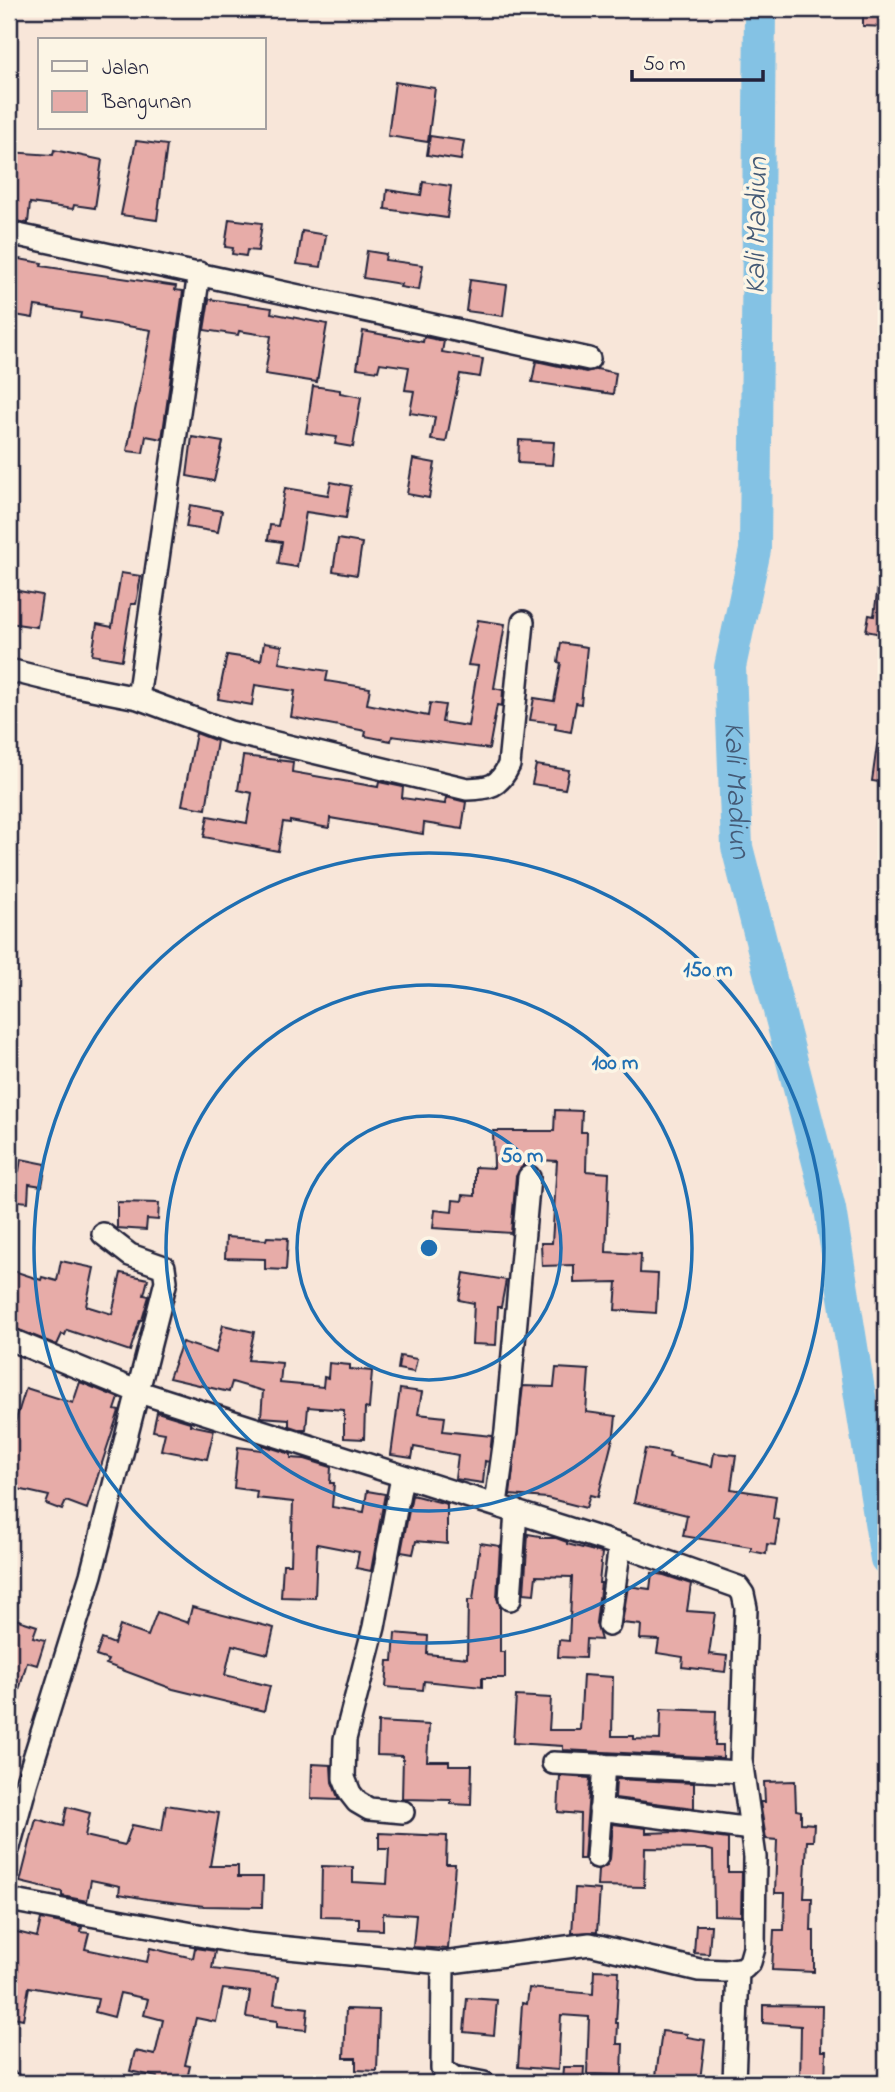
<svg xmlns="http://www.w3.org/2000/svg" width="895" height="2092" font-family="'Indie Flower',sans-serif">
	<style>
		.lines { fill: none; stroke-linecap: round; stroke-linejoin: round }
		.river { stroke: #84c2e4; stroke-width: 32 }
		.building { fill: #e7aca8; stroke: #22223b; stroke-width: 2 }
		.street-casing { stroke: #22223b; stroke-width: 26 }
		.street { stroke: #fcf5e5; stroke-width: 21 }
		.ring { fill: none; stroke: #1f6fb2; stroke-width: 3.5 }
		.labels { text-anchor: middle; dominant-baseline: central; stroke-width: 7; stroke-linejoin: round; paint-order: stroke }
		.water-label { font-size: 30px; font-style: italic; fill: #445a76; stroke: #fcf5e5 }
		.centre { fill: #1f6fb2; stroke: #fcf5e5; stroke-width: 3.5 }
		.ring-label { font-size: 21px; text-anchor: middle; font-weight: bold; fill: #1f6fb2; stroke: #fcf5e5; stroke-width: 7; stroke-linejoin: round; paint-order: stroke }
	</style>
	<rect width="100%" height="100%" fill="#f8e6d9"/>
	<filter id="ink" filterUnits="userSpaceOnUse"><feTurbulence type="fractalNoise" baseFrequency=".0143" numOctaves="2"/><feDisplacementMap in="SourceGraphic" scale="14" xChannelSelector="R" yChannelSelector="G"/><feConvolveMatrix kernelMatrix="1 2 1 2 8 2 1 2 1" color-interpolation-filters="sRGB"/></filter>
	<g filter="url(#ink)">
		<g class="lines">
			<path class="river" id="s1" d="M760 9 755 550 730 667 737 847 830 1209 886 1559"/>
		</g>
		<path class="building" d="M863 9H886V27L863 26Z
			M395 82 435 88 428 142 388 136Z
			M430 136 464 141 461 160 427 155Z
			M136 141 167 145 157 220 121 215Z
			M54 150 102 160 95 208 74 205 73 209 30 203 28 223 9 220V152L53 155Z
			M423 182 451 186 447 218 385 209 387 190 421 195Z
			M229 219 262 223 258 251 247 250 246 256 232 254 233 248 225 247Z
			M302 231 326 235 321 267 297 264Z
			M367 251 386 254 385 260 423 265 419 290 400 287 401 284 363 278Z
			M13 258 42 263 41 266 176 286 175 290 183 291 162 439 146 436 143 453 127 451 151 330 80 318 81 313 35 306 33 318 9 314V280Z
			M470 280 507 285 503 316 466 311Z
			M209 299 272 308 271 313 327 324 317 382 265 374 271 336 239 331 238 335 204 330Z
			M363 331 423 342 424 337 444 341 442 352 483 359 480 377 460 374 446 442 431 440 435 417 410 413 414 391 405 390 409 367 380 363 378 371 357 368Z
			M536 361 586 372 597 369 616 373 613 394 532 382Z
			M313 386 340 390V393L361 397 353 447 335 444 337 437 306 433Z
			M192 437 223 442 214 481 187 476Z
			M519 440 554 442 552 465 518 463Z
			M413 459 435 463 429 498 407 494Z
			M331 482 351 486 346 518 306 512 297 567 278 564 282 542 268 540 270 525 278 526 285 488 328 495Z
			M190 505 222 511 218 532 186 527Z
			M338 539 362 543 357 575 333 571Z
			M121 573 141 576 136 604H131L122 660 92 655 97 624 112 627Z
			M878 586 886 587V635L866 631 869 615 874 616Z
			M13 590 42 595 37 627 9 623Z
			M478 620 505 624 494 688 503 690 502 706 497 705 489 749 392 736 391 741 365 736 366 731 291 717 295 691 255 685 252 705 218 699 227 655 261 660 264 643 282 646 279 663 328 671 326 681 370 688 367 704 428 716 430 703 445 705 442 722 468 726 478 666 468 665Z
			M561 643 587 647 581 704 576 703 571 732 555 729 556 723 530 720 534 698 554 701 561 663 558 662Z
			M196 733 217 741 206 809 182 805Z
			M878 738 886 739V783L872 781Z
			M243 756 293 762 292 772 378 787 379 782 403 787 402 798 445 804 446 797 466 802 462 829 424 823 423 834 330 818 329 828 290 821V823L283 822 278 851 204 837 208 816 247 823 252 793 238 790Z
			M536 765 569 770 565 789 532 784Z
			M555 1110 582 1111 581 1132H587L586 1171 609 1173 606 1252 641 1254 640 1273 658 1274 656 1313 615 1310 617 1282 574 1283V1265L542 1266 541 1243H552L557 1161 523 1159V1166L516 1176 511 1233 433 1228 435 1210 452 1212 453 1200 462 1201 463 1195 475 1196V1167L494 1168 493 1131H554Z
			M21 1159 46 1164 42 1186 29 1184 28 1202 9 1200V1170L19 1171Z
			M117 1202 159 1203 158 1220 147 1219 146 1230 117 1228Z
			M226 1237 266 1240 267 1237 288 1238 286 1270 265 1269V1259L225 1258Z
			M61 1261 94 1268 86 1306 112 1314 121 1273 148 1279 144 1295 149 1296 142 1320H140L130 1351 67 1330 65 1335 62 1334 57 1345 9 1326V1285L14 1271 41 1280 42 1277 57 1281Z
			M464 1273 506 1280 501 1307H498L496 1345 472 1344 474 1303 459 1300Z
			M223 1325 254 1332 248 1360 282 1363 280 1383 323 1387 324 1377 328 1378 329 1363 350 1365V1369L372 1371 369 1409 365 1408 364 1439 344 1438V1410L308 1407 306 1430H301L289 1426V1419L261 1417 263 1391 232 1382 229 1392 169 1378 182 1342 216 1353Z
			M400 1356 417 1359 414 1372 398 1369Z
			M556 1368 589 1370 586 1412 616 1416 614 1434 598 1497 590 1495 586 1508 547 1498 510 1495 523 1386 554 1387Z
			M80 1382 119 1398 115 1410 119 1411 87 1509 66 1501 62 1510 46 1504 49 1496 9 1487V1432H12L26 1388 73 1403Z
			M400 1389 422 1392 418 1414 445 1417 443 1431 492 1436 489 1462 485 1461 483 1483 455 1479 458 1455 414 1447 412 1458 391 1455Z
			M157 1412 190 1422V1425L214 1430 207 1459 161 1450 165 1433 153 1431Z
			M262 1445 291 1454V1458L305 1459 331 1467 330 1483H334L332 1507 364 1512 367 1491 385 1494 371 1571 356 1568 359 1552 317 1544 315 1598 281 1597 283 1564H291L293 1502 256 1498 257 1491 234 1488 238 1447 262 1450Z
			M645 1449 670 1453 669 1457 712 1466 714 1453 736 1455 731 1489 776 1496 773 1519 779 1520 775 1545 767 1544 766 1554 751 1551V1547L683 1536 687 1515 634 1502Z
			M412 1495 447 1504V1544L416 1541 413 1554 401 1552Z
			M528 1534 540 1536V1538H556L567 1542V1544L602 1553 599 1583H601L596 1623 601 1640 586 1639 585 1658 558 1657 559 1640 569 1641 572 1577 536 1576 534 1594 524 1593Z
			M480 1543 500 1546 497 1598 500 1606V1652H505V1678H482V1687L424 1681 423 1690 386 1687 388 1661H393L395 1633 428 1636 427 1654 467 1658 468 1600H473Z
			M652 1573 664 1575 691 1584 687 1611 715 1613 709 1654 727 1656 725 1672 682 1667 683 1657 657 1653 659 1640 640 1639 641 1625 622 1623 628 1586 650 1589Z
			M192 1607 274 1628 268 1654 232 1645 225 1675 270 1686 264 1711 173 1689 106 1664 108 1660 96 1656 102 1639 114 1644 120 1626 148 1636 157 1612 188 1623Z
			M9 1617 37 1626 33 1637 45 1640 37 1665 27 1662 13 1712 9 1711Z
			M583 1675 613 1677 612 1736H634V1739L660 1740 661 1709 716 1711 715 1745H723V1758L563 1750V1746L513 1743 516 1696 551 1698 549 1730H580Z
			M378 1722 429 1725 427 1761H449V1765H472L471 1805 451 1804V1800L402 1799 403 1756 377 1755Z
			M312 1764 331 1765 332 1782 339 1800 311 1799Z
			M560 1776 590 1778 584 1859H579L580 1814 558 1812Z
			M616 1779 694 1783V1808L615 1798Z
			M795 1781 796 1810 801 1811V1823L814 1824 813 1841H807L804 1898H812L811 1931H814V1972L772 1970 774 1930H784L785 1893H775L777 1840 766 1839 760 1802H765L764 1782Z
			M166 1805 219 1813 210 1866H238V1877H263L262 1907 204 1906 147 1899 119 1894 120 1886 91 1880 87 1901 62 1896V1892L20 1882 36 1819 63 1826 67 1807 90 1813 85 1836 125 1845 132 1825 162 1831Z
			M613 1824 646 1828V1833L675 1832 728 1839V1872H742L741 1916 714 1915 713 1851 705 1849 645 1848 644 1887 597 1886 598 1870 607 1865 610 1859Z
			M379 1833 447 1836 446 1864H455L448 1949 413 1947 416 1915 383 1913V1930L359 1929V1918L321 1917 322 1866 353 1867V1882L387 1884 389 1849H379Z
			M575 1888 600 1890 597 1932 572 1933Z
			M41 1919 82 1927 81 1932 89 1933 85 1949 147 1962 150 1948 193 1958 195 1948 215 1951 212 1969 278 1977 274 2004 308 2008 306 2030 277 2027V2021L246 2017 250 1992 223 1989 216 2022 196 2018 185 2065 190 2066 186 2083H156L157 2077 130 2071 135 2051 155 2055 163 2020 144 2015 148 1999 120 1993 114 2017 95 2012 98 1999 29 1987 23 2019 9 2016V1930L37 1937Z
			M696 1925H711L709 1954 694 1953Z
			M594 1970 619 1971 616 2023H618L617 2044H623L622 2075 587 2074 589 2017 561 2015 558 2070 518 2067 522 2003 527 2004 529 1988 593 1994Z
			M467 1998 497 2000 494 2035 464 2032Z
			M763 2005 822 2006 821 2051H826L825 2083H800L801 2026 763 2023Z
			M346 2009 379 2010 377 2071 356 2070V2058H344Z
			M662 2031 687 2034V2037L705 2040 700 2080 656 2076Z
			M563 2067H584L583 2083H562Z"/>
		<g class="lines">
			<defs>
				<path id="street" d="M9 233 589 359
					M9 670 66 684 138 698 230 732 467 789C490 788 499 787 509 765L523 622
					M138 698 199 273
					M9 1339 136 1391 620 1545 738 1587 743 1594 746 1608 741 1759 755 1857 754 1948 750 1962 744 1968 725 1971 699 1970 590 1944 443 1963
					M402 1477 374 1627 345 1739 344 1778 350 1793 357 1802 369 1809 403 1812
					M496 1504 506 1431 529 1177
					M510 1599 516 1511
					M609 1625 620 1545
					M553 1763 743 1772
					M600 1809 751 1829
					M9 1847 26 1784 91 1575 166 1281 164 1267 130 1255 103 1234
					M597 1857 604 1765
					M9 1900 247 1944 443 1963 442 2069 453 2077 484 2083
					M9 2083H10
					M734 2083 738 1970"/>
			</defs>
			<use href="#street" class="street-casing"/>
			<use href="#street" class="street"/>
		</g>
	</g>
	<g class="ring">
		<circle cx="429" cy="1248" r="132"/>
		<circle cx="429" cy="1248" r="263"/>
		<circle cx="429" cy="1248" r="395"/>
	</g>
	<g class="labels">
		<g class="water-label">
			<text transform="translate(758 226) rotate(-89)">Kali Madiun</text>
			<text stroke="none"><textPath href="#s1" startOffset="784">Kali Madiun</textPath></text>
		</g>
	</g>
	<circle cx="429" cy="1248" r="10" class="centre"/>
	<g class="ring-label">
		<text x="708" y="976">150 m</text>
		<text x="615" y="1069">100 m</text>
		<text x="522" y="1162">50 m</text>
	</g>
	<rect width="895" height="2092" fill="none" stroke="#fcf5e5" stroke-width="35"/>
	<rect x="18" y="18" width="860" height="2057" fill="none" stroke="#22223b" stroke-width="2.5" filter="url(#ink)"/>
	<rect x="38" y="38" width="228" height="91" fill="#fcf5e5" stroke="#a5a1a1" stroke-width="2"/>
	<rect x="52" y="61" width="35" height="10" fill="#fcf5e5" stroke="#a5a1a1" stroke-width="2"/>
	<text x="102" y="74" font-size="21" fill="#22223b">Jalan</text>
	<rect x="52" y="91" width="35" height="21" fill="#e7aca8" stroke="#a5a1a1" stroke-width="2"/>
	<text x="102" y="108" font-size="21" fill="#22223b">Bangunan</text>
	<path d="M632 70v10h131v-10" fill="none" stroke="#22223b" stroke-width="3.5"/>
	<text x="643" y="70" font-size="21" fill="#22223b" stroke="#fcf5e5" stroke-width="5" paint-order="stroke">50 m</text>
</svg>
